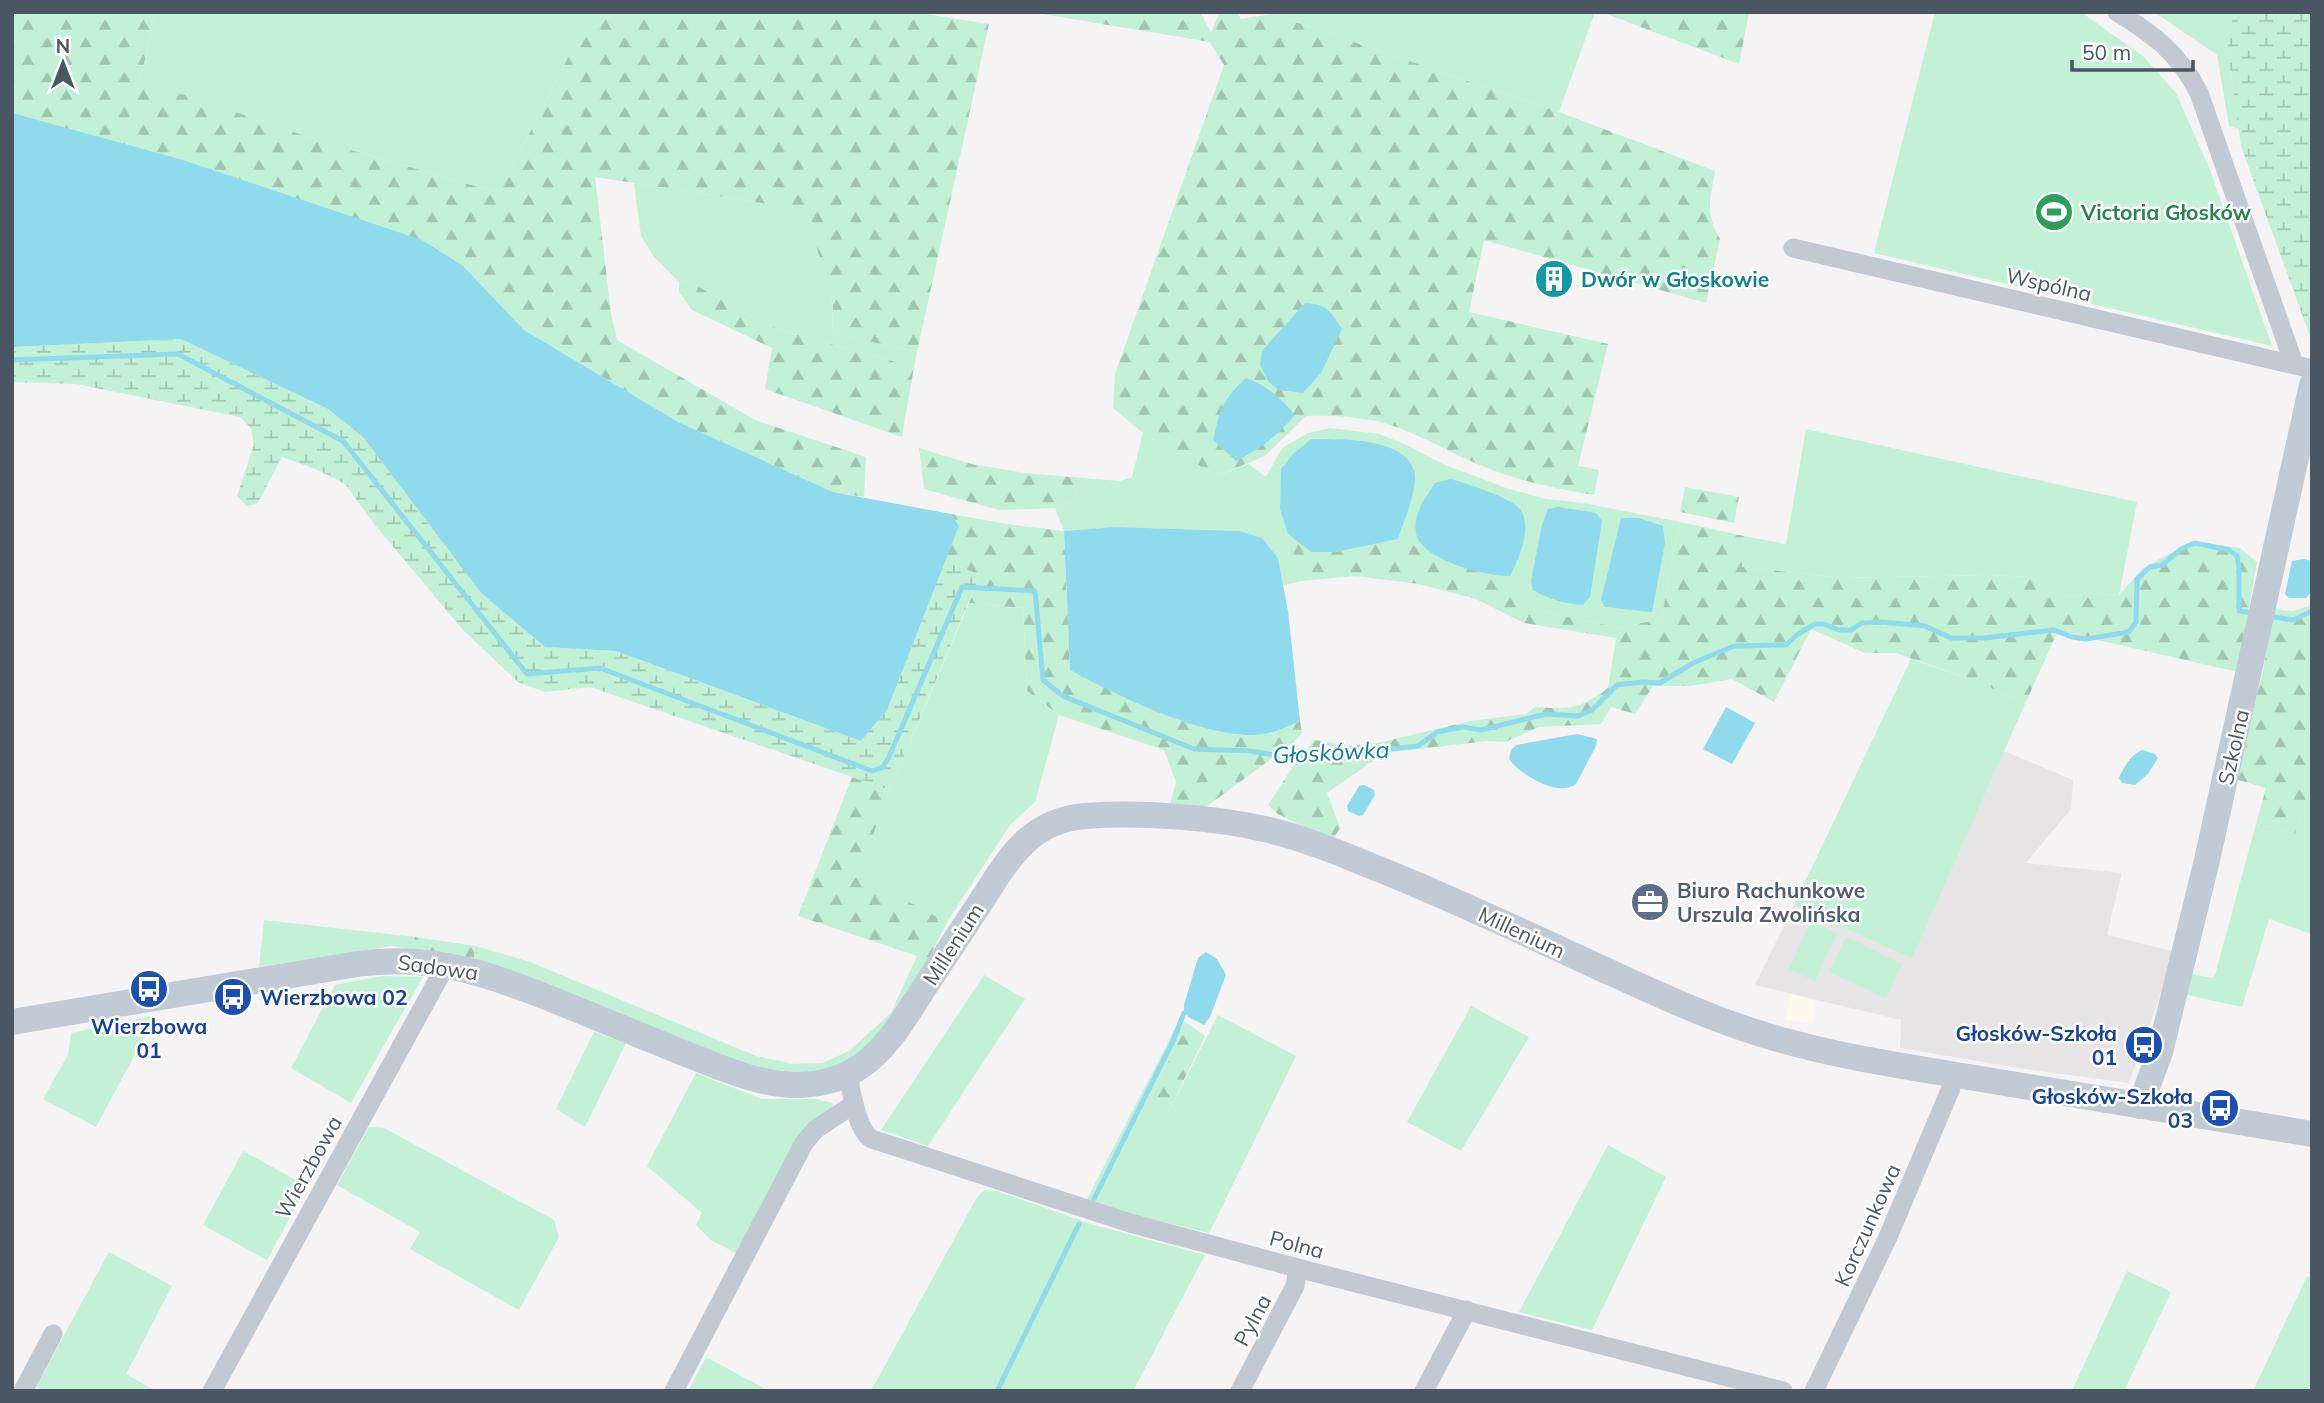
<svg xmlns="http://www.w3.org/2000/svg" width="2324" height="1403" font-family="Mulish,sans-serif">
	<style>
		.commercial { fill: #fdf9ef }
		.education { fill: #e6e4e5 }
		.green { fill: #c3f1d5 }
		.forest { fill: url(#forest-firs) }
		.wetland { fill: url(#wetland-marsh) }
		.water { fill: #90daee }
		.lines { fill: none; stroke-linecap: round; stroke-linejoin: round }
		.stream { stroke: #90daee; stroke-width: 5 }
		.street { stroke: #c1cad2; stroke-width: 19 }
		.secondary { stroke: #c1cbd6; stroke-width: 26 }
		.labels { text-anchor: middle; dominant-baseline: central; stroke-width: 5; stroke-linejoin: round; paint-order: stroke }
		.leisure-label { font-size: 21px; font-weight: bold; fill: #27864d; stroke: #fff; text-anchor: start }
		.culture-label { font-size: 21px; font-weight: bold; fill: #0d838f; stroke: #fff; text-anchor: start }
		.street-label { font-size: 21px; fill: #4a5661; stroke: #fff }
		.service-label { font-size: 21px; font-weight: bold; fill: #4e5e75; stroke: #fff; text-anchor: start }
		.transit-label { font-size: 21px; font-weight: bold; fill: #164399; stroke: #fff; text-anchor: end }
		.water-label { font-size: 23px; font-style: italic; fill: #0c7c9b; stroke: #fff }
	</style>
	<defs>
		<pattern id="forest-firs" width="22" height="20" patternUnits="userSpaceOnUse" patternTransform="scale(1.75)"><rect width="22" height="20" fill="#c3f1d5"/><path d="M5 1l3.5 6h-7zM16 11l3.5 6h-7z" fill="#a0c6b0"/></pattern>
		<pattern id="wetland-marsh" width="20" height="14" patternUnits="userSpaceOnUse" patternTransform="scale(1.75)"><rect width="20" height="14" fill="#c3f1d5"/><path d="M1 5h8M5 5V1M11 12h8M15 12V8" fill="none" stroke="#a0c6b0"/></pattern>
	</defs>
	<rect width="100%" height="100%" fill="#f5f3f3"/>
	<path class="commercial" d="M1791 994 1816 1000 1812 1024 1786 1019Z"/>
	<path class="education" d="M2004 751 2073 780 2071 809 2026 863 2122 873 2107 935 2175 952 2129 1083 2025 1069 1900 1048 1901 1020 1755 985 1794 905 1912 959Z"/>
	<path class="green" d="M156 12H617L578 38 499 193 324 142 140 80Z
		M1273 12H1595L1559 112 1272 14Z
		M1935 12H2081L2144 57 2176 93 2210 170 2272 346 1874 253Z
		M2154 12H2235L2227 37 2231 77 2239 129 2229 126 2217 55Z
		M634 183 808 210 833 308 832 333 917 352 914 367 787 332 758 320 688 281 679 282 654 257 641 236Z
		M1330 428 1379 434 1402 443 1443 464 1506 488 1546 499 1583 503 1680 522 1661 620 1640 623 1623 629 1538 610 1523 599 1335 552H1311L1289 535 1301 581 1283 585 1278 558 1261 538 1239 531 1115 527 1064 531 1055 508 1072 500 1083 478 1120 481 1132 477 1143 433 1217 476 1248 464 1266 477 1282 448 1308 433Z
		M1806 429 2137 502 2119 595 2088 593 2068 597 2030 577 1988 575 1843 578 1741 567 1744 536 1786 544Z
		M969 603 1023 608 1027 691 1059 715 1035 802 1010 825 947 922 857 875 890 790Z
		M1911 659 1979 682 2025 704 1912 959 1794 905Z
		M2312 780V934L2269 919 2242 1007 2187 995 2192 974 2212 978 2215 975 2256 824 2295 834Z
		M264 920 415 937 410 949 392 946 259 967Z
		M1811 921 1837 933 1815 981 1789 969Z
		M1846 937 1902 964 1886 999 1829 972Z
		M476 946 530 962 756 1056 793 1064 823 1063 849 1051 891 1013 917 956 927 962 875 1042 848 1063 820 1075 764 1073 473 961Z
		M984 975 1025 999 928 1146 881 1130Z
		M382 976 423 977 351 1103 291 1068 335 985Z
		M1471 1006 1529 1037 1461 1151 1407 1122Z
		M156 1015 96 1127 43 1099 68 1055 71 1033Z
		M1218 1015 1296 1056 1209 1233 1085 1203 1180 1019 1187 1023 1150 1100 1169 1111Z
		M594 1032 626 1043 585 1127 556 1109Z
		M696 1073 762 1099H816L833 1103 831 1113 738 1254 711 1240 696 1225 702 1213 647 1166Z
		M369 1127 384 1128 554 1220 559 1237 519 1310 410 1249 420 1232 337 1185Z
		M1608 1145 1666 1177 1592 1330 1519 1312Z
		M243 1151 307 1186 267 1260 203 1225Z
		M984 1190 997 1191 1091 1224 1205 1255 1133 1391H871L976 1199Z
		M109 1252 172 1286 126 1374 156 1391H44L36 1387Z
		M2127 1271 2171 1292 2124 1391H2072Z
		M2307 1276 2312 1278V1391H2253Z
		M706 1357 769 1391H688Z"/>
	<path class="forest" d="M12 12H156L140 80 324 142 499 193 578 38 617 12H913L989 24 917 352 832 333 833 308 807 210 595 177 611 314 617 340 755 420 866 457 864 497 833 492 678 422 524 330 463 266 12 115Z
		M1030 12H1200L1211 32 1220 12H1237L1241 19 1272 14 1559 112 1715 171C1710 201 1705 212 1720 239L1706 303 1484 240 1469 312 1608 344 1578 466 1599 470 1594 495C1553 488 1518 481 1480 465 1445 451 1412 429 1376 421 1353 416 1330 415 1306 416L1265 456 1217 476 1143 433 1113 408 1115 374 1224 65 1210 42Z
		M1601 12H1749L1739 64Z
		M688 281 758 320 787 332 914 367 902 437 765 389 772 348 692 310 679 292V282Z
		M919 448 971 464 1025 473 1083 478 1072 500 1055 508 999 510 924 489Z
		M1685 487 1739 497 1734 523 1680 512Z
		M951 514 1013 525 1064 531 1070 670C1119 693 1211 744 1264 734 1277 732 1288 726 1300 721L1302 733 1294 742 1206 807 1169 808 1176 782 1164 750 1059 715 1027 691 1023 608 969 603 980 575 945 561 959 526Z
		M1680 522 1744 536 1742 567 1843 578 1988 575 2030 577 2068 597 2088 593 2119 595 2143 568 2193 541 2240 548 2257 562 2238 672 2058 631 2025 704 1979 682 1896 653H1865L1811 629 1774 702 1732 679 1690 686H1653L1635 714 1611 707 1601 724 1539 727 1505 742 1487 741 1384 753 1327 793 1340 828 1332 841 1278 814 1268 805 1290 771 1314 740 1354 746 1382 742 1470 721 1526 714 1535 707C1571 709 1578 710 1608 688L1616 638 1524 623 1476 599 1419 584 1355 576 1301 581 1288 534 1311 552H1335L1398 539 1455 564 1497 577 1538 610 1623 629 1640 623 1661 620Z
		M2312 605V780L2295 834 2256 824 2266 788 2235 779 2263 671 2274 609 2293 611Z
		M852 777 890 790 858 875 947 922 927 962 917 956 798 916Z
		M415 937 476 946 473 961 410 949Z
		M1187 1023 1205 1036 1169 1111 1150 1100Z"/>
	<path class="wetland" d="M2235 12H2312V342L2241 146 2231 76 2227 37Z
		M181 339 328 409 363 437 481 593 545 647 616 651 861 741 887 710 945 561 980 575 890 790 590 687 545 692 518 682 463 630 375 525 345 484 318 470 282 457 257 504 247 506 237 496 254 445 251 428 240 417 76 384 12 382V347Z"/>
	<path class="water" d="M12 113 183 160 422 240 463 266 524 330 678 422 833 492 951 514 959 526 887 710 861 741 616 651 545 647 481 593 363 437 328 409 181 339 12 347Z
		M1305 303C1327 304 1331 312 1342 329L1321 373 1303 393 1279 390 1268 381 1260 365 1262 351Z
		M1246 378C1266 385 1281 398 1295 415 1277 436 1260 449 1236 461L1213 440C1219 413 1224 397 1246 378Z
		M1311 439C1337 439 1406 437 1414 471 1419 487 1403 523 1398 539L1335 552H1311L1288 534 1280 509 1281 469 1293 454Z
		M1451 479C1465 483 1512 498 1520 509 1533 527 1519 559 1510 576 1487 577 1419 559 1416 533 1413 513 1425 499 1435 483Z
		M1558 507 1596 513 1602 521 1590 597 1583 605C1566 604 1548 599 1533 590L1531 581 1542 525 1548 509Z
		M1621 518H1639L1663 526 1665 543 1652 612 1605 607 1601 600Z
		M1115 527 1240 531 1262 538 1278 558 1288 611 1300 721C1288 726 1277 732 1264 734 1213 743 1116 695 1070 670L1064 531Z
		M2304 559 2312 561V591L2306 598H2289L2285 594 2292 561Z
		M1726 707 1755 723 1732 764 1703 749Z
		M1577 734 1597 739 1596 746 1576 784C1573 786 1569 788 1565 788 1550 791 1517 772 1509 759L1511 750 1516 745Z
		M2143 750 2155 754 2158 758 2148 774 2135 785 2122 783 2119 778C2123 768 2132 753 2143 750Z
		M1364 785 1374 790 1375 795 1363 815 1359 816 1348 811 1347 806 1359 786Z
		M1206 952 1217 959 1226 975 1210 1017 1204 1025 1190 1018 1184 1013V1005L1198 958Z"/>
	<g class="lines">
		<path class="stream" d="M12 360 178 354 343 441 527 674 600 668 872 771 883 767 889 757 962 587 1035 591 1043 680 1063 696 1194 749 1251 751 1296 759 1321 749 1357 752 1418 746 1437 732 1463 727 1481 730 1546 714 1578 716 1592 710 1617 685 1642 682 1660 683 1693 663 1734 646 1786 645 1798 634 1815 624H1824L1839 630H1851L1862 623 1881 622 1925 626 1951 638H1984L2054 630 2072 637 2086 639 2129 632 2136 622 2137 579 2150 567 2162 565 2181 549 2195 543 2229 550 2237 556 2239 567V611L2252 613
			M2269 616 2293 620 2312 611
			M1094 1199 1173 1041 1184 1013
			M997 1391 1079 1224"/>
		<path class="street" d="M2117 12C2154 35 2179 53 2199 93L2294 364
			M1793 248 2312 369
			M848 1075C851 1091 857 1128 870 1138 871 1139 880 1142 881 1142L1130 1223 1305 1270 1783 1391
			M23 1391 53 1334
			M212 1391 440 976 444 965
			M674 1391 804 1143 816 1129 854 1104
			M1240 1391 1295 1286 1298 1268
			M1424 1391 1467 1310
			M1814 1391 1888 1237 1951 1088 1955 1075"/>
		<path class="secondary" d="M12 1022 357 964C434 953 496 976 566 1005 606 1021 646 1038 686 1054 722 1068 761 1086 800 1085 823 1084 843 1079 861 1066 888 1048 905 1017 922 991 942 961 962 930 982 900 1009 858 1030 820 1086 816 1141 812 1214 817 1269 830 1307 839 1344 855 1381 870 1461 902 1539 940 1618 976 1664 997 1710 1018 1758 1033 1830 1056 1907 1067 1981 1079 2091 1097 2201 1115 2312 1134
			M2140 1106 2160 1052 2207 860 2312 385"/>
	</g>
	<defs>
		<symbol id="stadium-disc" viewBox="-11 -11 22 22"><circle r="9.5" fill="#2e9e5b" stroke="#fff"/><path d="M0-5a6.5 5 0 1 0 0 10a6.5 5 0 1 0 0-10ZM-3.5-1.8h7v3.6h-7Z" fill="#fff"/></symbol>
		<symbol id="building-disc" viewBox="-11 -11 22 22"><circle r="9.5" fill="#0f9aa8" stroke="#fff"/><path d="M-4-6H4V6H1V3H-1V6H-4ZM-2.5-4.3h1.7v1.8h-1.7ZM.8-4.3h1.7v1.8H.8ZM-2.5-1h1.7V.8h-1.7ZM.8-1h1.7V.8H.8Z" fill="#fff"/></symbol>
		<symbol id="office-disc" viewBox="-11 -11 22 22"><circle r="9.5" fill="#5c6f8a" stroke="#fff"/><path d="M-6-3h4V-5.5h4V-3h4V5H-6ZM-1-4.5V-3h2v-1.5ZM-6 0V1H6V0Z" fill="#fff"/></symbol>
		<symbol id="bus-disc" viewBox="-11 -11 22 22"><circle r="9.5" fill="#1a4fb4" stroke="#fff"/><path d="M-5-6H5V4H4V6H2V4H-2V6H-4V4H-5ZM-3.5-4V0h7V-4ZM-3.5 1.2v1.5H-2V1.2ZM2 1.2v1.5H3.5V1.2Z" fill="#fff"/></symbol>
	</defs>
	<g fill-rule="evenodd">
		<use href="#stadium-disc" x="2032" y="190" width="44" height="44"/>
		<use href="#building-disc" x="1532" y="257" width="44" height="44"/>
		<use href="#office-disc" x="1628" y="880" width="44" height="44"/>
		<use href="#bus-disc" x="127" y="967" width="44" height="44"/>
		<use href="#bus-disc" x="211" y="975" width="44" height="44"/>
		<use href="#bus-disc" x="2122" y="1023" width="44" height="44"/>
		<use href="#bus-disc" x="2198" y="1086" width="44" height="44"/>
	</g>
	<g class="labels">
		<g class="leisure-label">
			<text x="2081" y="212">Victoria Głosków</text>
		</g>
		<g class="culture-label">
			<text x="1581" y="279">Dwór w Głoskowie</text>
		</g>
		<g class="street-label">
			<text transform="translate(2049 284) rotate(13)">Wspólna</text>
			<text transform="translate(2233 747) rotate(-77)">Szkolna</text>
			<text transform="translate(1522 932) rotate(25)">Millenium</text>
			<text transform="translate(953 944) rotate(-57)">Millenium</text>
			<text transform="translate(438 967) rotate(8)">Sadowa</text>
			<text transform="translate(308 1167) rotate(-61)">Wierzbowa</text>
			<text transform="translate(1867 1225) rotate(-66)">Korczunkowa</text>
			<text transform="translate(1297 1244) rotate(15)">Polna</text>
			<text transform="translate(1252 1320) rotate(-62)">Pylna</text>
		</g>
		<g class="service-label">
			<text x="1677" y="890">Biuro Rachunkowe<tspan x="1677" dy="24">Urszula Zwolińska</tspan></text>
		</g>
		<g class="transit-label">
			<text x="260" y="997" text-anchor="start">Wierzbowa 02</text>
			<text x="149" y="1026" text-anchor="middle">Wierzbowa<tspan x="149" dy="24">01</tspan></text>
			<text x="2117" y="1033">Głosków-Szkoła<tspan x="2117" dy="24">01</tspan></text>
			<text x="2193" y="1096">Głosków-Szkoła<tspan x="2193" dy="24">03</tspan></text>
		</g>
		<g class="water-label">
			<text transform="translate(1331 752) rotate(-3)">Głoskówka</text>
		</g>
	</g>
	<rect width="2324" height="1403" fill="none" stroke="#4a5661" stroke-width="28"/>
	<g transform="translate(63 63)" stroke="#ffffff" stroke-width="5" paint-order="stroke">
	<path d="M0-5L12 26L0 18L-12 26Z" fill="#4a5661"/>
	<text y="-10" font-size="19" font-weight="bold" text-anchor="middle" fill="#4a5661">N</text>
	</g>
	<path d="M2072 60v10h121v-10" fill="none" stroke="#4a5661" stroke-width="3.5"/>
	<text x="2082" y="60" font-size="21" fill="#4a5661" stroke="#ffffff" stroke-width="5" paint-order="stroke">50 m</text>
</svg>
